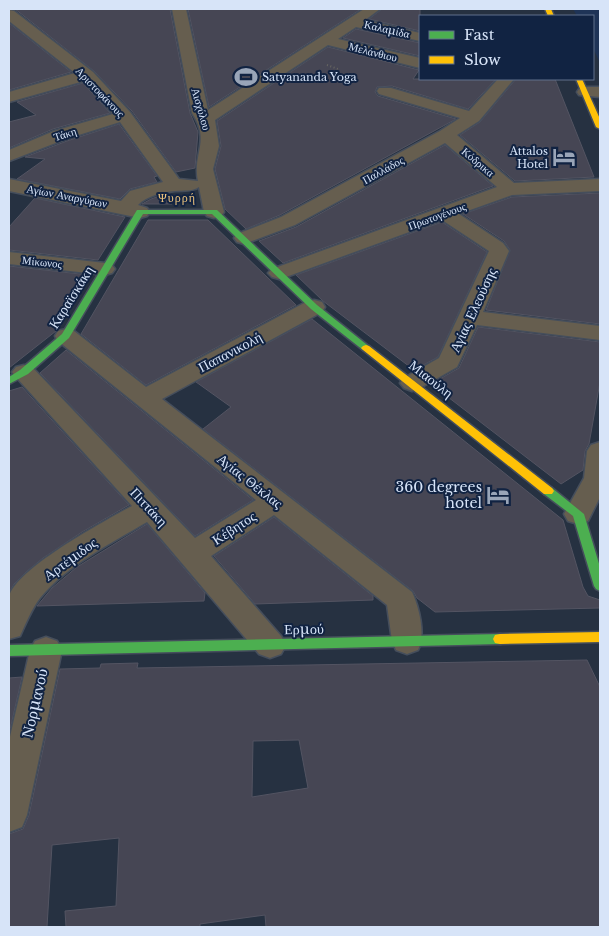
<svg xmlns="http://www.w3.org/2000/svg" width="609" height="936" font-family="'Libre Baskerville',serif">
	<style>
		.built { fill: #1f3457 }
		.building { fill: #464654; stroke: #535462; fill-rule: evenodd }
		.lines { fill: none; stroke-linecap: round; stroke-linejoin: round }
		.street-casing { stroke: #454e5c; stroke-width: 3 }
		.fast-casing { stroke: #454e5c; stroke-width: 3 }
		.slow-casing { stroke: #454e5c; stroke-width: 3 }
		.path { stroke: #686762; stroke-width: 2; stroke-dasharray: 1 2.5; stroke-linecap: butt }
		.street { fill: #665e4f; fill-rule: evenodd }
		.fast { fill: #4caf50; fill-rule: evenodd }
		.slow { fill: #ffc107; fill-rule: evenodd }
		.labels { text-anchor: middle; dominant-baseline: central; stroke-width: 4; stroke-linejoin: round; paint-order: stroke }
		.far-street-label { font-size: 11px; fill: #d7e4f8; stroke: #112342 }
		.far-poi-label { font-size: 11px; fill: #d7e4f8; stroke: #112342; text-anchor: start }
		.far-neighbourhood-label { font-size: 12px; letter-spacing: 1px; fill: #edc47e; stroke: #112342 }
		.street-label { font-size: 14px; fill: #d7e4f8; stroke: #112342 }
		.poi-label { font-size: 14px; fill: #d7e4f8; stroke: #112342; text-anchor: end }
		.near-street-label { font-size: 16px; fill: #d7e4f8; stroke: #112342 }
	</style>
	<rect width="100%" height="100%" fill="#263141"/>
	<path class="built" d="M573 9H600V63L593 48V16H577Z"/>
	<path class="building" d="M15 9H170L190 113 198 132 195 168 176 172 132 111 94 71Z
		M188 9H361L209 107Z
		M382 9H420V31L369 19Z
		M9 23 71 72 9 90Z
		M356 29 420 43V56L343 38Z
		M328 47 419 70 413 79H496L468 109 392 86 377 87 375 92 378 96 456 119 280 215 246 229 225 209 215 169 221 146 217 121Z
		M516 79H555L594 177 515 181 460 135 480 122Z
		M83 83 110 113 53 129 9 148V122L36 115 17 102Z
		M119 124 157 176 154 177 157 182 130 189 120 199 17 179 45 159 25 157 67 141Z
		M445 145 493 186 283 263 259 241 296 227Z
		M600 193V324L486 310 510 250 504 241 463 214 512 197Z
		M165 194 172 204H142L151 199Z
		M35 198 125 217 98 260 9 250V227Z
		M148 220H208L296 305 146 385 81 334Z
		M442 222 487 252 438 357 414 370 323 301 296 275Z
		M9 266 89 275 56 331 9 368Z
		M312 319 563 520 583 587 588 596 600 600V608L435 612 417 598 413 591 203 429 231 407 196 382Z
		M478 327 600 342V382L589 444 585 451 583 470 561 484 431 384 459 368Z
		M66 350 253 500 195 536 40 373Z
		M22 387 129 505 82 532 43 558 26 572 14 584 9 593V391Z
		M274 517 373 596V600L255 604 214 556Z
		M147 524 205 593 204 601 37 606 52 588 77 567Z
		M587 660 600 687V927H266L265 915 200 924V927H66L65 911 116 906 119 838 52 845 47 927H9V834L23 829 29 815 60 669 100 668 101 664 138 663 137 668ZM299 740 308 788 252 797 253 741Z
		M22 677 9 734V678Z"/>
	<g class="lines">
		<defs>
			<path id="street" d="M172 9H186L208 110 364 9H380L365 20 420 33V41L356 27 338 39 420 58V68L328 45 215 120 219 146 213 169 224 212 221 216 214 218 207 216 204 212 199 187C192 192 184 190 175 191 163 192 146 196 138 205L147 208 150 212 147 216 140 218 9 191V179L121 201 130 191 163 182 120 122 66 139 9 161V150L54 131 113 114 84 81 9 102V92L75 73 9 21V10L14 11 93 72 130 112 179 179 198 181C192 154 211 141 192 113Z
				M498 79H514L479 121 457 135 514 183 600 179V191L512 195 459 214 503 243 509 251 483 312 600 326V340L477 325 457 367 420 388 412 391 404 388 400 383 404 378 439 358 489 251 442 220 286 277 279 279 272 277 268 273 272 269 497 187 445 143 295 225 244 244 237 242 234 238 237 234 281 217 440 131 460 118 379 94 377 91 379 88H391L469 111Z
				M585 87H600V97L579 95 577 92 579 89Z
				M9 252 105 263 112 265 115 269 112 273 105 275 9 264Z
				M314 300 322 302 325 307 322 312 162 399 412 592C419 607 426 635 418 650L407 654 396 650 392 641 387 605 274 515 211 556 281 636 286 645 281 654 270 658 259 654 147 522C110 544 67 565 40 598 31 610 26 623 20 636L9 639C9 626 6 609 9 597 15 569 106 520 132 506L16 377 12 372 16 367 24 365 32 367 195 538 256 500 58 341 55 336 58 331 66 329 74 331 146 387 306 302Z
				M600 442V497L588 521 578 524 568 521 564 514 584 478 587 451 591 445Z
				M46 637 57 641 62 650 27 815 22 827 9 832V741L30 650 35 641Z"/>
			<path id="fast" d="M137 210H217L317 305 371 348 369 350H363L311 309 212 214H143L69 338 28 374 9 384V377L20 370 62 334Z
				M548 487 552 488 584 514 600 567V591L596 589 594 586 573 516 544 494 542 491 544 488Z
				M500 634 505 635 507 639 505 643 500 644 9 656V645Z"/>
			<path id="slow" d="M545 9H551L554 16H548Z
				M576 79H582L600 119V129L596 127Z
				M366 345 369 346 552 488 554 491 552 494H544L363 350 361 348 363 346Z
				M600 632V642L500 644 495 643 493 639 495 635 500 634Z"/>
		</defs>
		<use href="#street" class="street-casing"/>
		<use href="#fast" class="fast-casing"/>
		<use href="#slow" class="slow-casing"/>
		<path class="path" d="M327 65 338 69 339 73 336 78"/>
		<use href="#street" class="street"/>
		<use href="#fast" class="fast"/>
		<use href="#slow" class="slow"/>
	</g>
	<defs>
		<symbol id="stadium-bare" viewBox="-9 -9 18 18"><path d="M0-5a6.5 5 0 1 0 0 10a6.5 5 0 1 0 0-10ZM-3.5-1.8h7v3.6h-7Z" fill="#99a5b8" stroke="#112342" stroke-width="2.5" paint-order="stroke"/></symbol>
		<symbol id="hotel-bare" viewBox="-9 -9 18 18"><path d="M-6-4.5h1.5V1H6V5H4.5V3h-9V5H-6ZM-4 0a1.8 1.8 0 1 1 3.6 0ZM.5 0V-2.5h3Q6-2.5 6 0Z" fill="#99a5b8" stroke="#112342" stroke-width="2.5" paint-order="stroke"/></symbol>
	</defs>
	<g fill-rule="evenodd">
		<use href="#stadium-bare" x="230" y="61" width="32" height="32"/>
		<use href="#hotel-bare" x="548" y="141" width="32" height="32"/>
		<use href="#hotel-bare" x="482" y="479" width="32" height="32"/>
	</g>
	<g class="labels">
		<g class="far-street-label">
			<text transform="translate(387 29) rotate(13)">Καλαμίδα</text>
			<text transform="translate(373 52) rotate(14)">Μελάνθιου</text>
			<text transform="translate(100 92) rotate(46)">Αριστοφάνους</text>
			<text transform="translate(201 109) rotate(74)">Αισχύλου</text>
			<text transform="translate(65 134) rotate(-18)">Τάκη</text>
			<text transform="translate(478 162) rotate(40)">Κόδρικα</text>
			<text transform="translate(383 170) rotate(-29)">Παλλάδος</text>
			<text transform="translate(67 196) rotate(11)">Αγίων Αναργύρων</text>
			<text transform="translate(437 216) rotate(-20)">Πρωτογένους</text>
			<text transform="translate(42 262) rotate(6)">Μίκωνος</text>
		</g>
		<g class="far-poi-label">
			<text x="262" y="77">Satyananda Yoga</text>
			<text x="548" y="151" text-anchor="end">Attalos<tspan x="548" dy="13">Hotel</tspan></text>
		</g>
		<g class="far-neighbourhood-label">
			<text x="177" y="197">Ψυρρή</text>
		</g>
		<g class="street-label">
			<text transform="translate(71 297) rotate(-58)">Καραϊσκάκη</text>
			<text transform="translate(473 310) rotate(-65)">Αγίας Ελεούσης</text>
			<text transform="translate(230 352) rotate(-28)">Παπανικολή</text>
			<text transform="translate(431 379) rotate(38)">Μιαούλη</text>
			<text transform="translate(250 481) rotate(38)">Αγίας Θέκλας</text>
			<text transform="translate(149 507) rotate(47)">Πιττάκη</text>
			<text transform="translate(234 528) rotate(-33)">Κέβητος</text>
			<text transform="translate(70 559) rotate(-36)">Αρτέμιδος</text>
			<text transform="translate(304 629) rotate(-1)">Ερμού</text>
		</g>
		<g class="poi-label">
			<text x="482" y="487">360 degrees<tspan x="482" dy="16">hotel</tspan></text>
		</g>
		<g class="near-street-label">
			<text transform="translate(34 703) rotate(-77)">Νορμανού</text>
		</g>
	</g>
	<rect width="609" height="936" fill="none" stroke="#d7e4f8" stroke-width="20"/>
	<rect x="419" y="15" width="175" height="65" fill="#112342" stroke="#60708b"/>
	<rect x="429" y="31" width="25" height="8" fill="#4caf50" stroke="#60708b"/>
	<text x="464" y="40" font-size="15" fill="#d7e4f8">Fast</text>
	<rect x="429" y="56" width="25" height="8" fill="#ffc107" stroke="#60708b"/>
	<text x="464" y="65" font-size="15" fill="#d7e4f8">Slow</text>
</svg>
